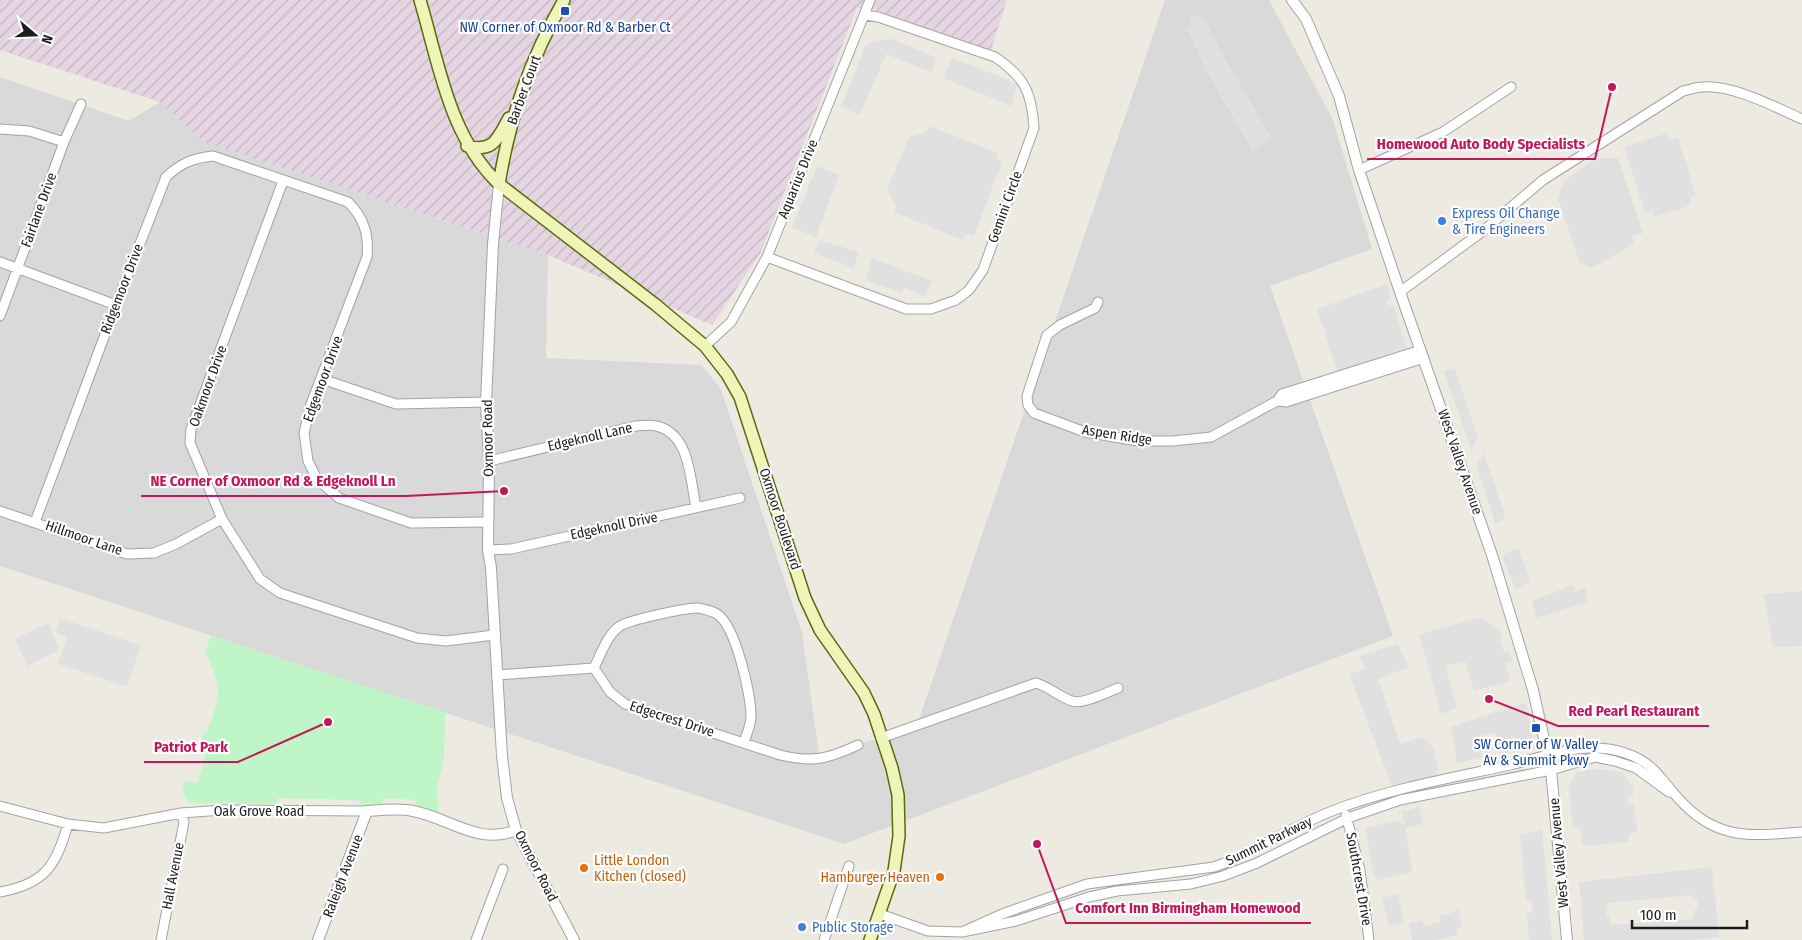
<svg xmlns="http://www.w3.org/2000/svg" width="1802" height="940" font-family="'Fira Sans Condensed',sans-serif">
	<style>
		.residential { fill: #dad9d9 }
		.industrial { fill: url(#industrial-furrows) }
		.park { fill: #c0f5c7 }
		.parking { fill: #e0e0e0; fill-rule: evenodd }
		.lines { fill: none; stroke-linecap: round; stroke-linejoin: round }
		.minor-casing { stroke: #a3a3a3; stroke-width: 11 }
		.tertiary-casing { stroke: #a3a3a3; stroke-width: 12 }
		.secondary-casing { stroke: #5b6b0b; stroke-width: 14 }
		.minor { stroke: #fff; stroke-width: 9 }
		.tertiary { stroke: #fff; stroke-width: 10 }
		.secondary { stroke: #eff5b8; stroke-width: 11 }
		.transit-dot { fill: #1a4fb4; stroke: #fff; stroke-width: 2 }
		.shop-dot { fill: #3f7fe0; stroke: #fff; stroke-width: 2 }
		.food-dot { fill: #e8710a; stroke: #fff; stroke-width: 2 }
		.labels { text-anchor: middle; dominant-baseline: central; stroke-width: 4.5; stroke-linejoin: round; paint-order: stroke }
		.transit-label { font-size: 14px; fill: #164399; stroke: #fff }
		.street-label { font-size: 14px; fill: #1c1c1c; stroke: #fff }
		.shop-label { font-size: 14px; fill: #366cbe; stroke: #fff; text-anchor: start }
		.food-label { font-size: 14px; fill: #c56008; stroke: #fff; text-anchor: start }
		.leader { fill: none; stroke: #c2185b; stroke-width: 2 }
		.callout-dot { fill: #c2185b; stroke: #fff; stroke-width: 2 }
		.callout-label { font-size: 15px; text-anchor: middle; font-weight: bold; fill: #c2185b; stroke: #fff; stroke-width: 4.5; stroke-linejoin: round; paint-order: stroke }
	</style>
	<defs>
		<pattern id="industrial-furrows" width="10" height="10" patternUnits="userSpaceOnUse" patternTransform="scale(1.25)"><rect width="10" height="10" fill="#e5d4e1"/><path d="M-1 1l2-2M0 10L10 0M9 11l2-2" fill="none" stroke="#c4b5c0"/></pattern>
	</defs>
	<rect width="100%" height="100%" fill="#edeae2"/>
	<path class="residential" d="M1165 0H1269L1333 120 1372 249 1270 286 1393 636 844 844 0 566V77L129 121 160 102 204 142 548 255 546 358 702 365 721 390 802 633 819 754 897 734 918 722Z"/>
	<path class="industrial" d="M0 0H1007L991 50 875 10 857 8 760 254 712 325 548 255 204 142 160 102 0 50Z"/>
	<path class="park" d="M211 636 445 712 444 761 437 786 439 814 415 805 416 800 383 798 382 804 360 806 359 800 278 798 277 804 189 803 183 792 184 781 198 783 206 755 201 753 203 745 200 744 204 731 207 732C221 693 223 689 205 652Z"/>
	<path class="parking" d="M1202 14 1219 48 1272 139 1253 151 1206 71 1187 28 1192 25 1190 18Z
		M893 39 937 58 931 72 886 54 860 115 841 107 865 46 873 41Z
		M952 58 1009 80 1017 87 1011 106 943 78Z
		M929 126 998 153 996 159 1002 162 974 236 966 234 963 240 894 212 896 206 887 189 909 137 926 132Z
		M1667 133 1670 140 1678 137 1696 195 1690 198 1691 205 1654 217 1652 210 1645 213 1624 147Z
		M1597 158H1618L1643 233 1632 236 1634 244 1592 268 1580 263 1558 199 1564 181Z
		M817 166 839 175 816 237 792 228Z
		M820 240 859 252 853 268 814 253Z
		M872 258 932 281 925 296 904 288 901 293 865 280Z
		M1387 284 1390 299 1386 301 1389 306 1393 305 1407 348 1338 373 1317 309Z
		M1455 368 1478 439 1471 450 1444 371Z
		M1484 453 1505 515 1503 520 1495 523 1476 465Z
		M1519 548 1530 582 1515 589 1502 555Z
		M1573 585 1575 592 1585 588 1589 602 1536 618 1532 601Z
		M1802 591V646L1773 647 1764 594Z
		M1481 617 1503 633 1500 641 1504 651 1510 652 1512 662 1506 663 1511 681 1474 691 1465 661 1445 666 1457 708 1441 714 1419 635Z
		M60 618 141 645 127 687 58 664 67 637 55 632Z
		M48 623 60 650 27 666 15 639Z
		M1398 644 1409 667 1378 679 1400 744 1422 737 1433 747 1438 768 1435 776 1392 786 1349 674 1365 669 1360 656Z
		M1525 703 1536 747 1501 754 1497 733 1479 736 1482 758 1457 763 1451 727Z
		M1598 769 1622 772 1633 788V796L1627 797 1628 804H1634L1637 832 1629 834V842L1582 846 1580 827H1573L1569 788 1576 772Z
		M1419 807 1423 824 1406 828 1405 826 1412 868 1411 872 1380 880 1374 877 1365 828 1397 821 1405 825 1402 812Z
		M1542 829 1552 940H1529L1527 913 1533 912 1532 901H1526L1520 835Z
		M1712 867 1719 937 1690 940H1584L1579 882ZM1692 895 1693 899H1697L1698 909 1694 910V919L1610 925 1609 915H1606L1608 903Z
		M1398 894 1404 922 1389 926 1382 898Z
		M1458 908 1462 927 1457 928 1458 935 1435 940H1412L1409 924 1422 920 1425 926 1440 922V916L1452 913Z"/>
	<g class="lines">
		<defs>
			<path id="minor" d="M0 129 29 131 64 142
				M1359 170 1443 132 1511 87
				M283 181 191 429 190 443 222 519 260 579 280 593 417 638 446 641 494 635
				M767 257 906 309H931L956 300 969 290 983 270 1034 128C1032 94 1025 77 995 57L878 17 864 15
				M0 262 116 305
				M1400 292 1483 231 1543 180 1683 91C1689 90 1696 87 1702 87 1732 84 1775 107 1802 119
				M1098 302 1095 308 1060 325 1047 335 1027 396 1028 405 1034 413 1085 432 1138 441H1173L1211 437 1277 401 1282 394 1421 350
				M0 316 64 142 81 104
				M705 346 731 322 767 257 870 0
				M322 379 396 404 486 402
				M1277 401 1286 402 1424 358
				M489 461 636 426C642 426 650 424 656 426 690 433 690 479 696 507
				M0 511 127 554 154 553 176 544 222 519
				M35 522 116 305 166 177C181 163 193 158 213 156L348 202C364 218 369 234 367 257L311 404 304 433 308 461 317 479 339 498 411 523 488 522
				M488 550 511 549 740 498
				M594 668 610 692 625 704 780 755C813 763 827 759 858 745
				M594 668C601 654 607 635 620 626 630 620 688 607 698 608 703 609 712 611 717 614 736 626 751 695 751 717 751 725 746 735 744 743
				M497 675 594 668
				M881 738 1036 683C1050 687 1059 697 1072 701 1082 705 1108 692 1118 688
				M0 806 68 824 104 828 181 813 223 810 367 811
				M1346 815 1360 870 1369 940
				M0 892C45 884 56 866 68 824
				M880 914 928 931 962 932 1016 921 1089 897 1117 891 1191 884 1223 876 1257 863 1348 818 1400 800 1551 770 1595 757 1615 761 1636 768 1669 792
				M962 932 1002 914 1087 884 1214 867 1230 861C1264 845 1297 825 1332 811 1388 789 1451 778 1510 765 1536 759 1565 748 1591 748 1602 748 1615 749 1625 753 1653 762 1660 778 1678 798 1716 841 1750 836 1802 832
				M161 940 184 822 181 813
				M476 940 503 869
				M824 940 849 866"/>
			<path id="tertiary" d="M1292 0 1306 19 1339 96 1359 170 1400 292 1492 555 1533 690 1551 770 1567 940
				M499 184 493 244 486 402 489 461 488 550 491 568 502 756 507 798 516 830 574 940
				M318 940 367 811C382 810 398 808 413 811 450 818 479 846 516 830"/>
			<path id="secondary" d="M420 0C439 64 449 136 499 184L656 305 705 346 727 374 740 397 805 598 820 630 864 693 874 714 892 768 898 795 899 836 894 871 870 940
				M467 146C494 153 497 139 509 118
				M499 184C510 116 530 60 564 0"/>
		</defs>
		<use href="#minor" class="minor-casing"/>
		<use href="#tertiary" class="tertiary-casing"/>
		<use href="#secondary" class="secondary-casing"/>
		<use href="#minor" class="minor"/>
		<use href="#tertiary" class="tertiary"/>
		<use href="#secondary" class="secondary"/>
	</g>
	<g class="transit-dot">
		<rect x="560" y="6" width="10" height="10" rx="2.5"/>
		<rect x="1531" y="723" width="10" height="10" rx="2.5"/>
	</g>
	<g class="shop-dot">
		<circle cx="1442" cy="221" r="5"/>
		<circle cx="802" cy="927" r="5"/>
	</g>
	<g class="food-dot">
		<circle cx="584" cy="868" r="5"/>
		<circle cx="940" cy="877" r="5"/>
	</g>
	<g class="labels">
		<g class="transit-label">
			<text x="565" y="27">NW Corner of Oxmoor Rd &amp; Barber Ct</text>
			<text x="1536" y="744">SW Corner of W Valley<tspan x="1536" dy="16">Av &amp; Summit Pkwy</tspan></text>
		</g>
		<g class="street-label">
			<text transform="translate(524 90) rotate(-70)">Barber Court</text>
			<text transform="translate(798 179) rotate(-68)">Aquarius Drive</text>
			<text transform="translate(1005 207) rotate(-70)">Gemini Circle</text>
			<text transform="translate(39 210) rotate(-70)">Fairlane Drive</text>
			<text transform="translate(122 289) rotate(-69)">Ridgemoor Drive</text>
			<text transform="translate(323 379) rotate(-70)">Edgemoor Drive</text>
			<text transform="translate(208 386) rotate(-70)">Oakmoor Drive</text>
			<text transform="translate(1117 435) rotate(9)">Aspen Ridge</text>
			<text transform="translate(590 437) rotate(-13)">Edgeknoll Lane</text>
			<text transform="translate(488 438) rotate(-91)">Oxmoor Road</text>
			<text transform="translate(1460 462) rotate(71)">West Valley Avenue</text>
			<text transform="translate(780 519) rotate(72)">Oxmoor Boulevard</text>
			<text transform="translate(614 526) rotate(-12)">Edgeknoll Drive</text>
			<text transform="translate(84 538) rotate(19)">Hillmoor Lane</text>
			<text transform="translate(672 719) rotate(18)">Edgecrest Drive</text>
			<text x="259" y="811">Oak Grove Road</text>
			<text transform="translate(1269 841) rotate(-26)">Summit Parkway</text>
			<text transform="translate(1559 853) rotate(-95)">West Valley Avenue</text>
			<text transform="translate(536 866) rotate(63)">Oxmoor Road</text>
			<text transform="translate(173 876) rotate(-79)">Hall Avenue</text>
			<text transform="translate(343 876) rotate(-69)">Raleigh Avenue</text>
			<text transform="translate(1359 879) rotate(80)">Southcrest Drive</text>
		</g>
		<g class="shop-label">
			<text x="1452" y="213">Express Oil Change<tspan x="1452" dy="16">&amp; Tire Engineers</tspan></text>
			<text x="812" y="927">Public Storage</text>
		</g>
		<g class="food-label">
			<text x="594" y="860">Little London<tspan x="594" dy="16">Kitchen (closed)</tspan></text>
			<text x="930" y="877" text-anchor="end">Hamburger Heaven</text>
		</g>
	</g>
	<path class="leader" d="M1612 87L1595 159H1367M504 491L406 496H141M1489 699L1558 726H1709M328 722L238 762H144M1037 844L1066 923H1311"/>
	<g class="callout-dot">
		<circle cx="1612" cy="87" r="5"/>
		<circle cx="504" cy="491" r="5"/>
		<circle cx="1489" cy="699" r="5"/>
		<circle cx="328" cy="722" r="5"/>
		<circle cx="1037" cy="844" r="5"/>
	</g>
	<g class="callout-label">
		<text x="1481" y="149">Homewood Auto Body Specialists</text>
		<text x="273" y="486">NE Corner of Oxmoor Rd &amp; Edgeknoll Ln</text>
		<text x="1634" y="716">Red Pearl Restaurant</text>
		<text x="191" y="752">Patriot Park</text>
		<text x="1188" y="913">Comfort Inn Birmingham Homewood</text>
	</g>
	<g transform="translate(35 35) rotate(109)" stroke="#ffffff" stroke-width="4" paint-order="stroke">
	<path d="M0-4L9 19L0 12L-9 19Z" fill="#1c1c1c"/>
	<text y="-8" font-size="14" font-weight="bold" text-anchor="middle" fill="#1c1c1c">N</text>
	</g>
	<path d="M1632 920v8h115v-8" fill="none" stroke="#1c1c1c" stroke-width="2.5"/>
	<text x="1640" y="920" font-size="15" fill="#1c1c1c" stroke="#ffffff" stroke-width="4" paint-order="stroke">100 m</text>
</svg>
